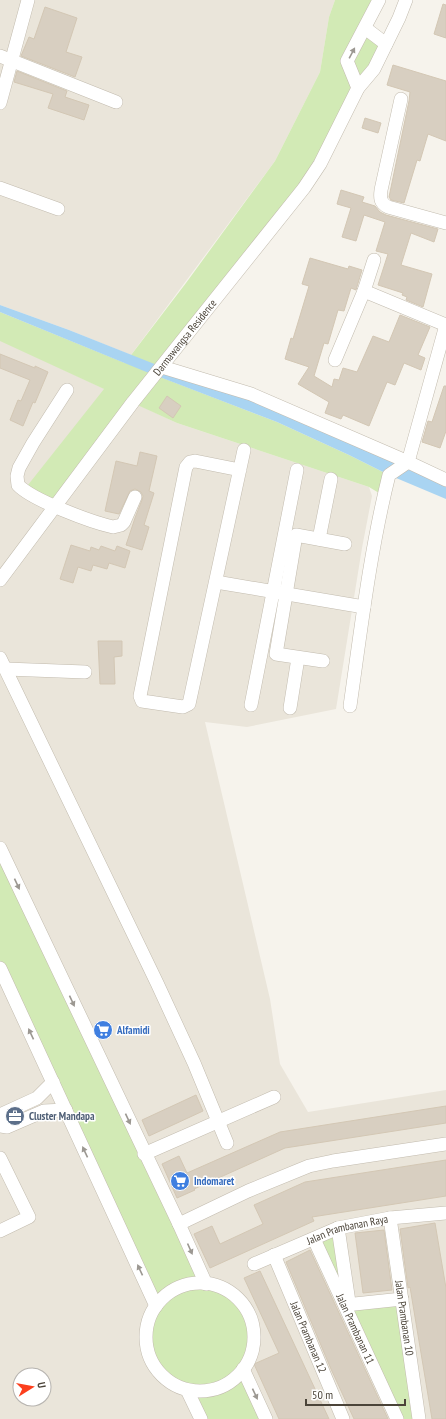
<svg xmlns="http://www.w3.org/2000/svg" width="446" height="1419" font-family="'PT Sans Narrow',sans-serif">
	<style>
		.residential { fill: #eae5da; fill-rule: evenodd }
		.green { fill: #d2eab5 }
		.water { fill: #a9d4f2 }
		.building { fill: #d8cfc1; stroke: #d3c7b4 }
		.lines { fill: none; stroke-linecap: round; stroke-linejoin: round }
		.street-casing { stroke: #c2bbae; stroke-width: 14 }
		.street { stroke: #fff; stroke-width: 13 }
		.oneway { fill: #9c9892 }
		.labels { text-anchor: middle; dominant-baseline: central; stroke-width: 3; stroke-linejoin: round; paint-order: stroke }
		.street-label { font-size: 11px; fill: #4b4439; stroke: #fff }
		.shop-label { font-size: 11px; font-weight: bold; fill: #366cbe; stroke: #fff; text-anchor: start }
		.service-label { font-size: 11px; font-weight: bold; fill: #4e5e75; stroke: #fff; text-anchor: start }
	</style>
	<rect width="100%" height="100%" fill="#f6f3ec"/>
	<path class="residential" d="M0 0H335L329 17 320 72 275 161 131 355 69 330 0 305Z
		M0 340 177 423 369 487 372 496 362 548 336 709 247 727 205 722 270 999 280 1064 308 1112 446 1090V1419H0ZM20 1375H44V1399H20Z"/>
	<path class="green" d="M335 0H379L365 28 386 44 320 164 155 375 277 422 349 455 389 475 384 496 369 487 177 423 133 403 55 505 24 490 104 389 0 341V312L125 363 186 283 275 161 320 72 329 17Z
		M0 848 206 1284C248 1294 265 1331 243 1369L266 1419H201L187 1390C149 1376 136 1341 156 1306L0 968Z
		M338 1228 349 1304 402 1299 419 1419H397L314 1239Z"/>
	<path class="water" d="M0 305 69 330 162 367 251 394 446 480V499L389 475 349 455 277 422 144 371 0 312Z"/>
	<path class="building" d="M443 4 446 5V38L434 34Z
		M45 7 77 18 66 52 82 57 75 77 21 56 29 37 34 39Z
		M393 65 446 81V141L428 134 420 161 417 160 404 203 391 200 389 197 409 101 410 92 387 85Z
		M17 71 67 91 65 97 89 105 84 120 48 108 53 94 14 82Z
		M365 118 381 123 378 133 362 128Z
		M341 190 364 197 362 202 375 206 380 212 386 215 438 229 434 242 411 233 401 265 432 274 423 307 406 300 407 297 402 295 403 293 378 285 388 254 376 251 385 222 364 215 356 241 342 237 351 208 337 204Z
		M310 258 348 269 349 266 362 270 356 290 351 288 344 311 338 310 328 344 324 343 314 376 332 387 334 379 339 380 343 368 357 372 373 336 389 342 400 315 430 327 418 355 425 358 421 370 404 363 395 385 387 382 369 426 343 415 341 419 325 413 329 402 298 384 309 367 285 359 291 338 293 339 309 286 302 284Z
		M0 354 35 368V366L48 372 35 403 33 402 23 426 10 420 18 400 21 401 30 380 0 368Z
		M444 386H446V431L440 448 422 442 428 421 432 422Z
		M167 396 181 406 173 418 159 408Z
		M140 452 157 456 149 491 154 493 144 525 149 527 142 550 126 545 135 518 142 500 143 496 141 492 135 489 130 491 119 514 105 511 116 461 137 466Z
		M71 545 90 551 91 547 99 550 101 546 115 551 117 546 130 551 125 568 109 563 107 569 93 565 91 571 78 567 73 583 60 579Z
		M98 641H122V656L114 657 115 684H100Z
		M196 1095 203 1111 149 1136 142 1120Z
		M446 1106V1123L285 1148 194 1189 195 1190 177 1198 162 1164 179 1156 187 1173 280 1132Z
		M446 1160V1196L312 1217 314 1221 210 1268 194 1234 212 1226 220 1244 263 1224 254 1205 305 1182Z
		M435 1223 446 1288V1419H432L410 1287 408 1288 400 1229Z
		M384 1230 392 1290 363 1293 355 1233Z
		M310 1250 388 1419H354L331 1369 286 1262Z
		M260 1271 302 1361 329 1419H279L254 1364 279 1353 244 1278Z"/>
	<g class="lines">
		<defs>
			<g id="street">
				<path d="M365 28 386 44"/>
				<path d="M0 56 116 102"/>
				<path d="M358 88 347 61 379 0"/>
				<path d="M401 99 381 190C380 198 380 203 388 207L446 223"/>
				<path d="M0 103 28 0"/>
				<path d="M0 188 58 209"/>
				<path d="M364 291 446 325"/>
				<path d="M335 360 364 291 374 260"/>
				<path d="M162 367 251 394 408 462 446 480"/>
				<path d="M67 390 33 443 19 468 17 476 18 485C32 500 91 522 113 527L121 525 124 522 135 497"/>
				<path d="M240 470 195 461 190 462 186 467 140 696 142 701 183 707 189 704 244 450"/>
				<path d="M319 539 331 479"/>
				<path id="s1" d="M0 580 133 402 304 188 320 164 358 88 374 69 399 18 406 0"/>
				<path d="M216 582 364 607"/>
				<path d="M0 658 157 983 194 1063 227 1143"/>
				<path d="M323 661 276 654 296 535 345 544"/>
				<path d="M6 669 85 672"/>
				<path d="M251 705 297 470"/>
				<path d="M350 706C361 629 370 551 389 475L408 462 446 325"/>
				<path d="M290 708 298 658"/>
				<path d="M0 848 179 1224 206 1284"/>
				<path d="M0 968 156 1306"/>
				<path d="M0 1118 2 1114 37 1098 53 1082"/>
				<path d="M0 1126 7 1127 44 1111 66 1110"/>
				<path d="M144 1154 274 1097"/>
				<path d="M0 1158 29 1217 0 1231"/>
				<path id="s2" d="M390 1218 419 1419"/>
				<path d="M179 1224 248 1191 309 1166 333 1161 446 1144"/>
				<path d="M338 1228 349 1302"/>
				<path id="s3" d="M314 1239 397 1419"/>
				<path id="s4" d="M274 1255 343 1419"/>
				<path id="s5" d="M254 1264 338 1228 390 1218 446 1213"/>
				<circle cx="200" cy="1337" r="54"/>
				<path d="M345 1305 402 1299"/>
				<path d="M243 1369 266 1419"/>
				<path d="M187 1390 201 1419"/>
			</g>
		</defs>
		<use href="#street" class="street-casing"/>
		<use href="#street" class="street"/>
	</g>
	<defs><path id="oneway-solid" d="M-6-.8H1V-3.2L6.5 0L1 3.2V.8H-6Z"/></defs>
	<g class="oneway">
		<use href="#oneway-solid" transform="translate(352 53) rotate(-62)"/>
		<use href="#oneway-solid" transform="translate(17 884) rotate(65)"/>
		<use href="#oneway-solid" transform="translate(72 1001) rotate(65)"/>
		<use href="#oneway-solid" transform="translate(31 1034) rotate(-115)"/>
		<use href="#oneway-solid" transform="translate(128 1119) rotate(65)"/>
		<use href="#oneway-solid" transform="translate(85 1152) rotate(-115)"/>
		<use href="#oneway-solid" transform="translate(190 1249) rotate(66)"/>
		<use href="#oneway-solid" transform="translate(140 1270) rotate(-115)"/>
		<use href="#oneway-solid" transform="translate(255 1394) rotate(65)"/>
	</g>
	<defs>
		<symbol id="supermarket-disc" viewBox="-11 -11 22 22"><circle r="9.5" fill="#3f7fe0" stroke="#fff"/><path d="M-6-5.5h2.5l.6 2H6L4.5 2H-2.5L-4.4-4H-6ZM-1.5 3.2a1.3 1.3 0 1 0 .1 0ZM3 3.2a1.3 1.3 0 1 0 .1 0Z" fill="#fff"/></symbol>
		<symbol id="office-disc" viewBox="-11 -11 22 22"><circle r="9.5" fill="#5c6f8a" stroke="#fff"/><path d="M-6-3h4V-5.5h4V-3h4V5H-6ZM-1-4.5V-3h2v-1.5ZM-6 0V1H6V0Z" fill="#fff"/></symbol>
	</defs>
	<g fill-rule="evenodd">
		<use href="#supermarket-disc" x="92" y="1019" width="22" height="22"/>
		<use href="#office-disc" x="4" y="1105" width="22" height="22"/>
		<use href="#supermarket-disc" x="169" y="1170" width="22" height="22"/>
	</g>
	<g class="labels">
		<g class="street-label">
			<text stroke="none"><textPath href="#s1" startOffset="305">Darmawangsa Residence</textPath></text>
			<text stroke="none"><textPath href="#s5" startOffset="100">Jalan Prambanan Raya</textPath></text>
			<text stroke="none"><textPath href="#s2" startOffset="101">Jalan Prambanan 10</textPath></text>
			<text stroke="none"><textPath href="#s3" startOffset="99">Jalan Prambanan 11</textPath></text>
			<text stroke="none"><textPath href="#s4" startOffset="89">Jalan Prambanan 12</textPath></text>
		</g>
		<g class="shop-label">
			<text x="117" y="1030">Alfamidi</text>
			<text x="194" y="1181">Indomaret</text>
		</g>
		<g class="service-label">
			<text x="29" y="1116">Cluster Mandapa</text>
		</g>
	</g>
	<g transform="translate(32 1387) rotate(79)"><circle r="19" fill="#ffffff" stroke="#b7b4b0"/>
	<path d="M0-3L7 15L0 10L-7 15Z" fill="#fc3f1d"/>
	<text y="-6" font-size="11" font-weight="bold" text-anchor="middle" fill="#4b4439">U</text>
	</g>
	<path d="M306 1399v6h99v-6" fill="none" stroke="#4b4439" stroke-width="2"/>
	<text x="312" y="1399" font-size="12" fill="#4b4439" stroke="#ffffff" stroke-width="3" paint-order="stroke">50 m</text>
</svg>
